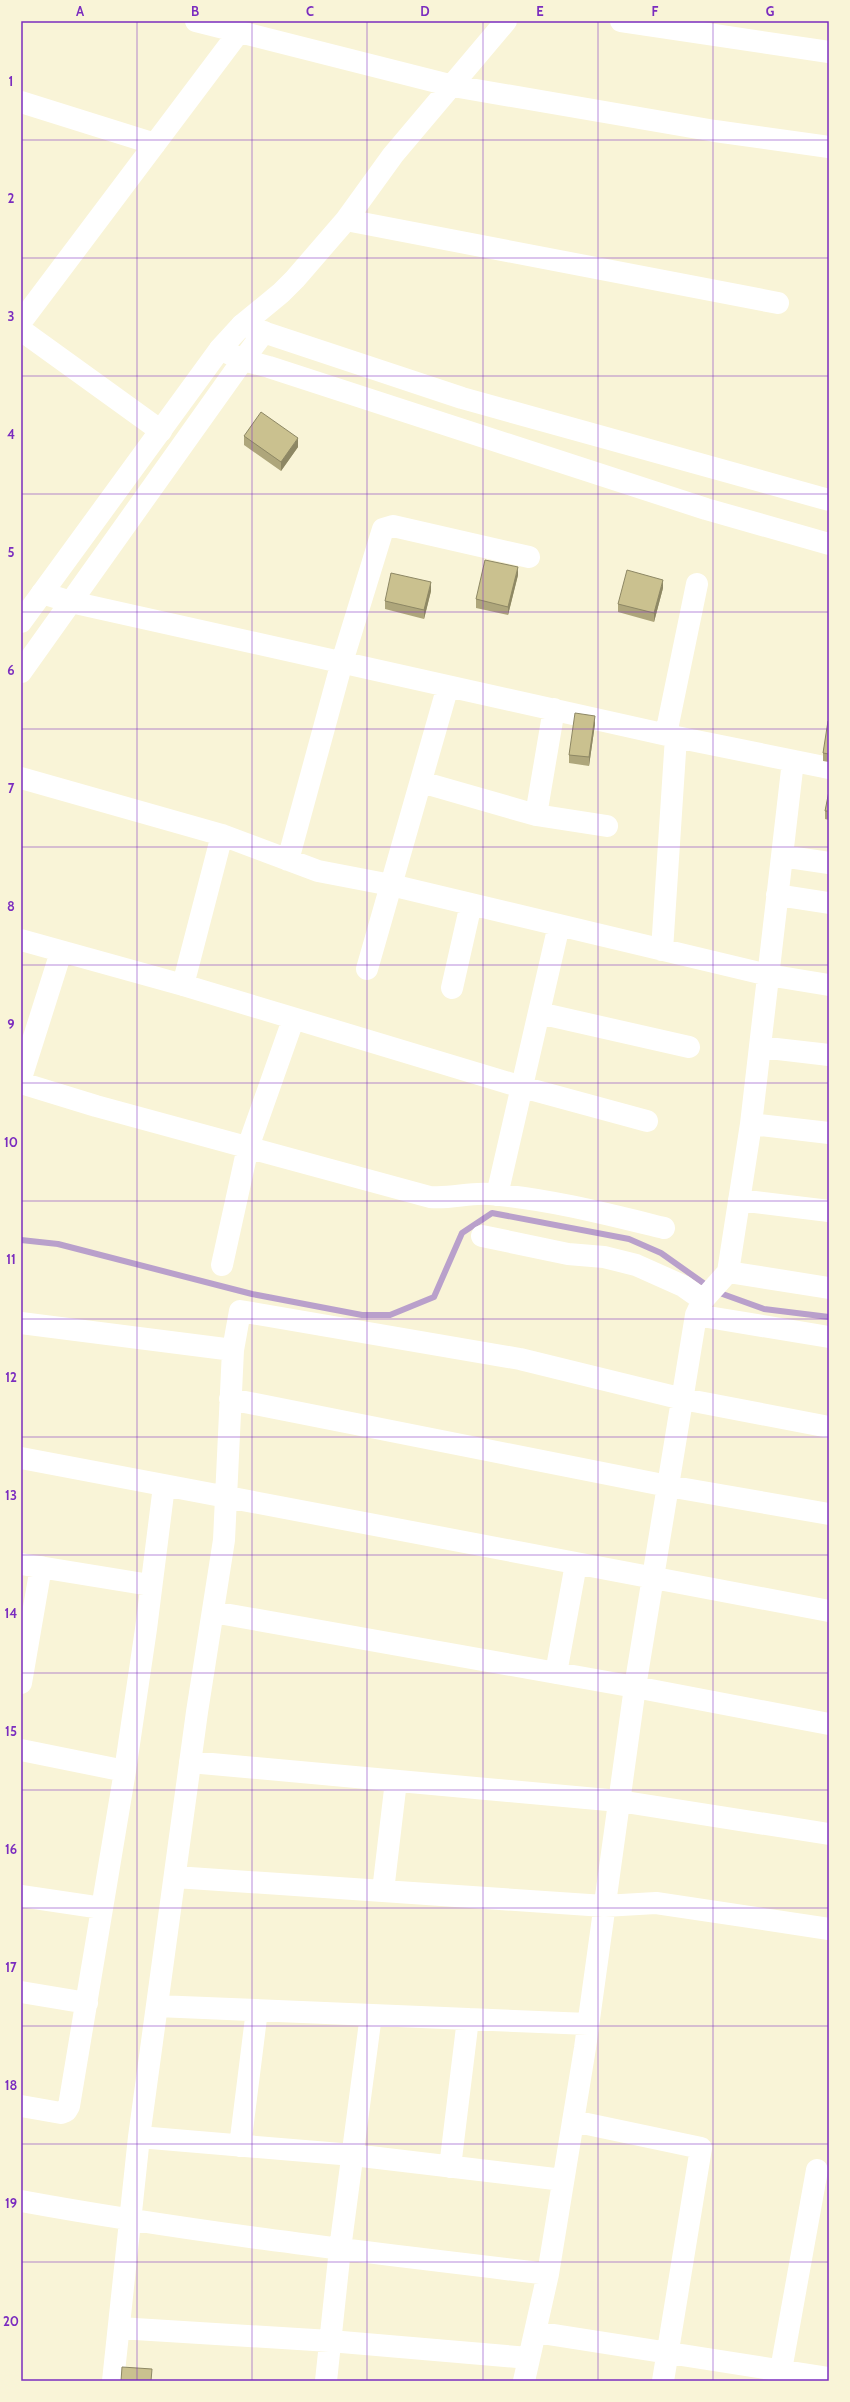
<svg xmlns="http://www.w3.org/2000/svg" width="850" height="2402" font-family="Cabin,sans-serif">
	<style>
		.lines { fill: none; stroke-linecap: round; stroke-linejoin: round }
		.stream { stroke: #b9a0cb; stroke-width: 6 }
		.minor { stroke: #fff; stroke-width: 22 }
		.primary { stroke: #fff; stroke-width: 22 }
		.trunk { stroke: #fff; stroke-width: 22 }
		.wall { fill: #aea67b }
		.shaded-wall { fill: #8d8764 }
		.building { fill: #cac18f; stroke: #8d8764 }
		.grid { fill: none; stroke: #7b2cbf; stroke-width: 1; stroke-opacity: 0.55 }
		.neatline { fill: none; stroke: #7b2cbf; stroke-width: 1.5 }
		.grid-label { font-size: 13px; text-anchor: middle; font-weight: bold; fill: #7b2cbf }
	</style>
	<rect width="100%" height="100%" fill="#f9f4d7"/>
	<g class="lines">
		<path class="stream" d="M21 1240 58 1244 252 1294 362 1315H390L434 1297 462 1233 492 1213 629 1239 661 1253 709 1287
			M717 1292 764 1309 829 1317"/>
		<path class="minor" d="M196 21 453 86 715 131 829 147
			M621 21 829 52
			M21 102 155 144
			M346 220 778 303
			M21 322 239 32
			M242 325 281 293 295 279 346 220 393 155 506 21
			M21 330 161 431
			M42 593 71 602 676 737 829 768
			M666 734 697 584
			M21 778 222 835 318 871 391 885 768 975 829 985
			M421 782 536 815 607 826
			M536 815 554 709
			M782 856 829 863
			M288 860 342 662 383 529 393 526 529 557
			M777 895 829 903
			M21 940 183 985 522 1087 647 1121
			M662 950 676 737
			M367 969 448 686
			M183 985 222 835
			M452 988 471 904
			M539 1013 689 1047
			M760 1047 829 1055
			M21 1078 61 952
			M21 1083 96 1106 430 1197C451 1199 470 1192 490 1194 549 1199 607 1214 664 1228
			M751 1124 829 1133
			M497 1195 559 925
			M739 1200 829 1211
			M482 1236 568 1254 604 1257 636 1265 683 1286 703 1300
			M222 1265 248 1147 293 1020
			M728 1272 829 1288
			M696 1315 829 1337
			M21 1323 233 1350
			M230 1399 668 1486 829 1514
			M21 1458 829 1611
			M21 1564 150 1585
			M213 1612 635 1687 829 1724
			M556 1673 576 1564
			M21 1683 41 1567
			M21 1750 125 1771
			M190 1762 619 1801 829 1834
			M175 1877 604 1906 656 1903 829 1929
			M383 1891 396 1781
			M21 1896 102 1908
			M21 1992 87 2003
			M157 2006 588 2024
			M21 2106 61 2113 66 2111 69 2106 125 1771 146 1629 164 1486
			M573 2121 701 2148 663 2381
			M139 2137 353 2155 563 2180
			M240 2146 257 2010
			M450 2167 468 2019
			M21 2201C196 2233 372 2253 548 2274L585 2048 635 1687 696 1315 703 1300 728 1272 751 1124 793 761
			M119 2328 330 2341 529 2358
			M535 2332 829 2378
			M113 2381 139 2137 197 1712 224 1540 233 1350 240 1311 520 1359 683 1399 829 1427
			M326 2381 340 2249 371 2015
			M524 2381 548 2274
			M779 2381 817 2170"/>
		<path class="primary" d="M21 622 220 349 242 325 462 398 829 500
			M21 672 243 360 269 367 706 509 829 544"/>
		<path class="trunk" d="M220 349 243 360 264 332"/>
	</g>
	<path class="wall" d="M244 436 298 447 281 471 244 445Z
		M518 575 508 615 476 608V599Z
		M663 588 654 622 618 612V604Z
		M431 591 424 619 385 609V601Z
		M829 721V762L823 761V753Z
		M595 724 589 766 569 763V755Z
		M829 791V820L825 819V811Z"/>
	<path class="shaded-wall" d="M298 438V447L281 471V462Z
		M518 567V575L508 615V607Z
		M663 580V588L654 622V613Z
		M431 582V591L424 619V610Z
		M595 716V724L589 766V757Z"/>
	<path class="building" d="M261 412 298 438 281 462 244 436Z
		M485 560 518 567 508 607 476 599Z
		M627 570 663 580 654 613 618 604Z
		M391 573 431 582 424 610 385 601Z
		M575 713 595 716 589 757 569 755Z
		M828 721H829V754L823 753Z
		M829 791V811H825Z
		M122 2367 152 2369 151 2381H121Z"/>
	<path class="grid" d="M137 21V2381M252 21V2381M367 21V2381M483 21V2381M598 21V2381M713 21V2381M21 140H829M21 258H829M21 376H829M21 494H829M21 612H829M21 729H829M21 847H829M21 965H829M21 1083H829M21 1201H829M21 1319H829M21 1437H829M21 1555H829M21 1673H829M21 1790H829M21 1908H829M21 2026H829M21 2144H829M21 2262H829"/>
	<rect width="850" height="2402" fill="none" stroke="#f9f4d7" stroke-width="44"/>
	<rect x="22" y="22" width="806" height="2358" class="neatline"/>
	<g class="grid-label">
		<text x="80" y="16">A</text>
		<text x="195" y="16">B</text>
		<text x="310" y="16">C</text>
		<text x="425" y="16">D</text>
		<text x="540" y="16">E</text>
		<text x="655" y="16">F</text>
		<text x="770" y="16">G</text>
		<text x="11" y="86">1</text>
		<text x="11" y="203">2</text>
		<text x="11" y="321">3</text>
		<text x="11" y="439">4</text>
		<text x="11" y="557">5</text>
		<text x="11" y="675">6</text>
		<text x="11" y="793">7</text>
		<text x="11" y="911">8</text>
		<text x="11" y="1029">9</text>
		<text x="11" y="1147">10</text>
		<text x="11" y="1264">11</text>
		<text x="11" y="1382">12</text>
		<text x="11" y="1500">13</text>
		<text x="11" y="1618">14</text>
		<text x="11" y="1736">15</text>
		<text x="11" y="1854">16</text>
		<text x="11" y="1972">17</text>
		<text x="11" y="2090">18</text>
		<text x="11" y="2208">19</text>
		<text x="11" y="2326">20</text>
	</g>
</svg>
